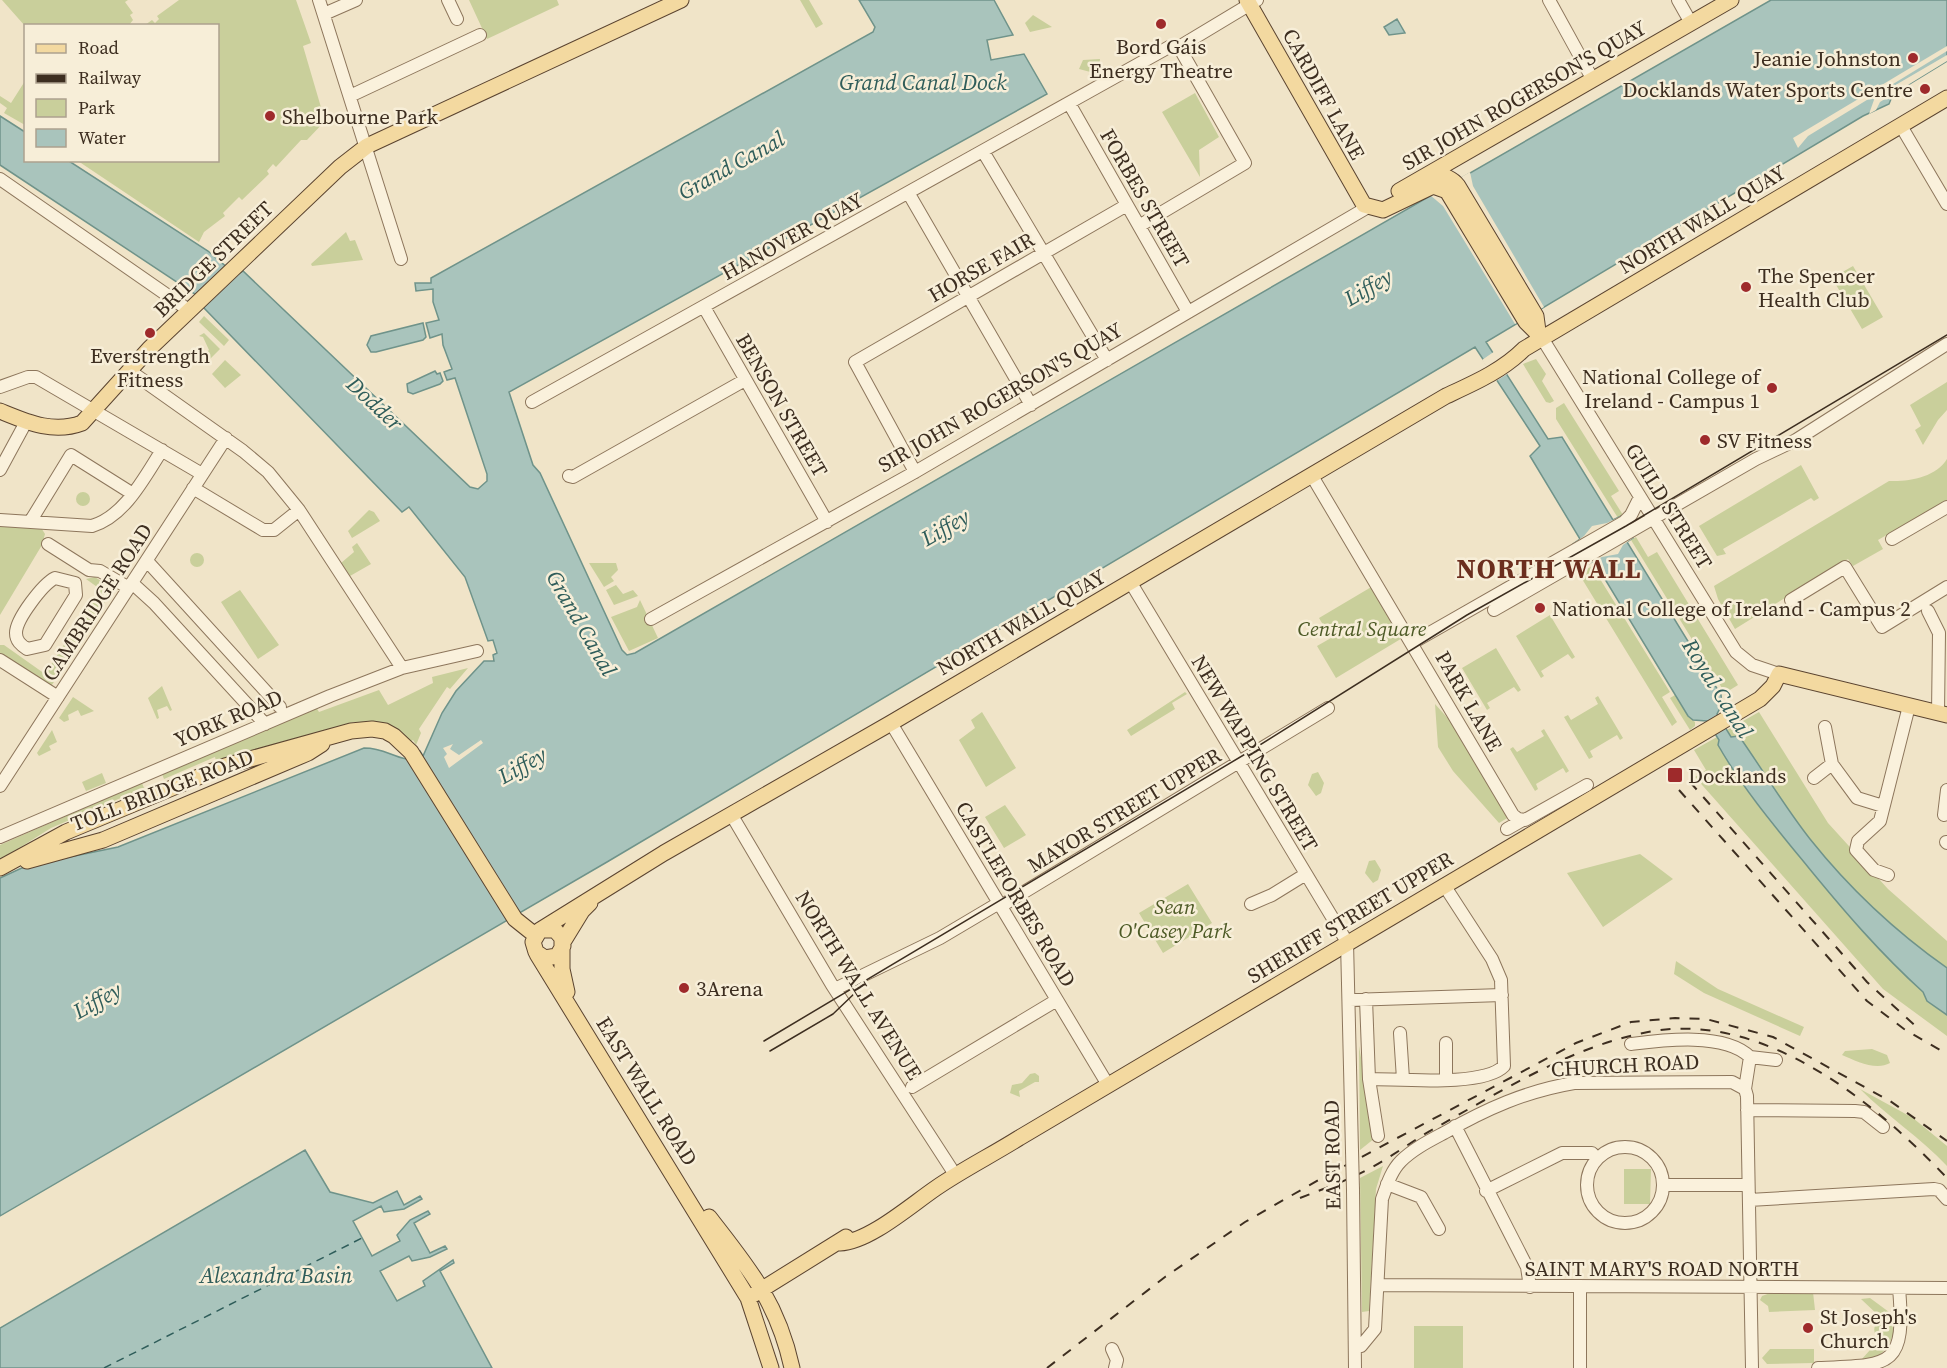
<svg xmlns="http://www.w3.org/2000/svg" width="1947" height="1368" font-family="'Source Serif 4',serif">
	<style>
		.green { fill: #c9cf9b }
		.water { fill: #a9c4bc; stroke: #6f938a; stroke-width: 1.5 }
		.pier { fill: #f0e4c8 }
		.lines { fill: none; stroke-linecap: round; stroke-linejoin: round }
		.ferry { stroke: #2f5d5a; stroke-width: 1.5; stroke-dasharray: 8 6; stroke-linecap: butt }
		.minor-casing { stroke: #8d765c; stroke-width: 14 }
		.major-casing { stroke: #5b4430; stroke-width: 17 }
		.minor { stroke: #faf1dc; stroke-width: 12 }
		.major { stroke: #f3d9a0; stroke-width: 15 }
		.tram { stroke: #3d2e20; stroke-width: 1.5 }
		.rail { stroke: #3d2e20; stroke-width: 2; stroke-dasharray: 10 10; stroke-linecap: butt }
		.minor-bridge-casing { stroke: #8d765c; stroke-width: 14; stroke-linecap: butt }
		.minor-bridge { stroke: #faf1dc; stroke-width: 12 }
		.poi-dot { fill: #9e2a2b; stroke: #f7eed8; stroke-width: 2 }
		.labels { text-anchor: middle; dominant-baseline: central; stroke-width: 5; stroke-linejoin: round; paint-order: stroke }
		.poi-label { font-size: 21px; fill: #3d2e20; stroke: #f7eed8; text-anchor: start }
		.street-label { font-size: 21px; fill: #3d2e20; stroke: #f7eed8 }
		.park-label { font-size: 21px; font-style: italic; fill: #4d5a26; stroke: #f7eed8 }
		.water-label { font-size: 22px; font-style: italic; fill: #2f5d5a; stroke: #f7eed8 }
		.district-label { font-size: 27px; font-weight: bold; letter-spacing: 1.5px; fill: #6b2e1e; stroke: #f7eed8 }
	</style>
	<rect width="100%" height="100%" fill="#f0e4c8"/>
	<path class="green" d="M2 0H128L125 2 133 13 130 15 133 20 129 25 25 26Z
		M179 0H296L311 43 303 46 325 121 307 140H301L276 167 273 164 267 171 269 174 242 200 239 197 223 213 225 216 204 232 199 242 78 161 218 160V26L145 25 152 20 155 23 159 19 157 16Z
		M469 0H557L559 5 487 39Z
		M800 0H809L823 24 816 28Z
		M1033 15 1052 27 1030 32 1025 23Z
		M1100 59 1098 74 1079 69 1083 60Z
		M25 81V125L4 113 7 108 0 103V96L11 103Z
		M1195 93 1219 137 1199 150 1200 177 1162 112Z
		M346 232 350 241 355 240 363 260 312 266 311 264Z
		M1853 266 1883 317 1862 329 1832 278Z
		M204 316 229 340 224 346 199 322Z
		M204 333 220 349 210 359 207 352 209 350 203 337 199 336Z
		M1536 359 1546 374 1542 381 1554 401 1550 403 1546 402 1523 364Z
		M225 360 241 375 225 388 212 374Z
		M1947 382V410L1938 420 1923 445 1915 430 1921 426 1910 405Z
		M1564 403 1619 491 1611 496 1623 515 1618 518 1556 419V408Z
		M1947 459V500L1878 540 1883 549 1853 566 1848 559 1735 629 1718 599 1714 586 1889 481C1909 482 1936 477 1947 459Z
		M1801 465 1819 498 1814 501 1811 498 1723 549 1726 554 1717 556 1699 526Z
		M76 499a7 7 0 1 1 14 0a7 7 0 1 1-14 0Z
		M369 510 374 512 380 521 352 538 348 531Z
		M0 523 40 526 45 534 42 545 0 615Z
		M1636 537 1648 557 1657 552 1738 685 1725 693 1631 540Z
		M357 543 371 564 350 576 341 563 354 552 352 547Z
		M190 560a7 7 0 1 1 14 0a7 7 0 1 1-14 0Z
		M589 563H616L618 570 611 577 614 581 604 587Z
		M1592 566 1670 692 1662 697 1677 722 1672 726 1579 574Z
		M95 577 110 587 112 591 50 688 0 656V645H4L45 674 100 589 86 579Z
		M616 585 623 594 633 590 638 596 614 605 606 590Z
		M1373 586 1404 637 1336 678 1317 646 1331 638 1319 618Z
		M240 590 279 645 258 659 221 602Z
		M640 600 658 638 629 651 611 617 637 607Z
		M1550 615 1575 657 1572 659 1568 654 1541 671 1544 676 1541 678 1516 636Z
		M1496 648 1521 690 1518 692 1514 687 1487 703 1490 708 1487 710 1462 668Z
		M468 668 450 689 447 687 419 729 421 733 416 745 413 740 410 742 376 722H354L216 761 215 757 164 779 162 774 316 707 319 712 379 690 388 705 433 683 432 677Z
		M162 686 172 710 170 711 167 706 157 710 159 718 157 719 148 698Z
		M1185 692 1187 694 1172 703 1175 709 1131 736 1127 730Z
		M1675 695 1688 716 1695 722V726L1690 730 1670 698Z
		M1598 696 1623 738 1620 740 1617 735 1590 751 1593 757 1589 759 1564 717 1568 715 1571 720 1598 704 1595 698Z
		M73 697 94 711 81 716 78 710 68 715 69 720 64 722 59 718Z
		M1435 704 1453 724 1509 817 1499 823 1453 771 1438 747Z
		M982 712 1016 768 986 787 959 740 975 728 971 720Z
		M1759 712 1828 823 1888 889 1947 941V968C1896 932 1849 888 1810 839 1784 806 1763 770 1739 736L1731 737 1727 730Z
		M1544 729 1569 771 1566 773 1563 768 1536 784 1538 789 1535 791 1510 749 1513 747 1517 752 1544 736 1541 731Z
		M52 730 57 742 49 746 51 750 39 756 37 753Z
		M1717 737C1735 780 1770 822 1802 860 1840 906 1878 951 1923 992L1927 1001 1947 1015V1036L1883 989 1695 777 1706 770 1694 750Z
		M1318 772 1324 783 1321 793 1316 796 1308 785 1312 774Z
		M102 773 106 783 86 791 82 782Z
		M142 783 144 788 51 828 0 860V845Z
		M1005 805 1026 835 1004 848 985 817Z
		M1640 854 1673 879 1603 927 1567 873Z
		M1375 860 1381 870 1378 880 1373 883 1365 873 1369 861Z
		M1188 884 1212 923 1163 953 1139 913Z
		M1676 961 1718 989 1804 1027 1800 1036 1704 993 1674 974Z
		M1359 1046 1375 1138 1360 1150Z
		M1872 1049 1887 1055 1890 1063C1876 1071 1856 1061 1842 1055L1845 1051Z
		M1035 1073 1039 1076V1082H1035L1019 1091 1020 1097 1010 1093 1012 1085 1022 1083 1030 1074Z
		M1860 1089 1913 1118 1947 1146V1166C1920 1137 1888 1117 1860 1089Z
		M1383 1166 1376 1189 1369 1311 1362 1312 1360 1178Z
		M1624 1169H1651L1650 1204H1624Z
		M1773 1292H1813L1815 1310 1769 1312 1768 1306 1760 1300 1762 1296Z
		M1870 1298 1889 1312 1894 1332 1888 1347 1876 1358 1861 1360 1879 1340C1872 1331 1873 1327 1880 1317L1861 1299Z
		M1414 1326H1463V1368H1414Z
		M1770 1349H1814V1363L1767 1364 1762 1358Z"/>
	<path class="water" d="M859 0H994L1013 35 987 40 991 60 1024 54 1047 94 509 392 533 465 540 473 622 650 627 655 635 653 1771 0H1947V61L1893 94 1889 104 1863 116 1486 342 1548 439 1562 437 1613 520 1621 516 1633 538 1627 542 1721 695 1722 704 1717 714 1731 737 1739 736C1763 770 1784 806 1810 839 1849 888 1896 932 1947 968V1015L1927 1001 1923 992C1880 953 1844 911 1808 867 1776 828 1743 789 1718 745L1719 740 1707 721 1693 720 1688 716 1594 561 1586 565 1573 544 1580 539 1530 456 1540 446 1475 347 607 862 0 1216V878L26 866 118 847 364 748C384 748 390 756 407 759L420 751 423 756 442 713 456 691 484 661H494L493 655 497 653 493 640 488 641 465 577 409 507 402 512 204 308 205 304 198 296 0 165V116L25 132 26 160 69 161 208 251 236 275 243 271 470 487 478 489 487 481V474L455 378 447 380 444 372 452 369 443 345 442 334 430 338 426 323 439 320 433 302V289L416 291 415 283H431V278L873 32 875 27Z
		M1397 19 1405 33 1389 35 1384 27Z
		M423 323 426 337 423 340 376 352H371L367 345 371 336Z
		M435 371 437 374 440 373 443 381 440 384 413 394 408 392 407 384Z
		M305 1150 330 1192 373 1203 397 1191 404 1205 420 1196 422 1199 404 1209 384 1212 381 1206 353 1221 372 1256 400 1241 397 1235 410 1220 428 1211 430 1214 414 1223 430 1253 445 1246 447 1249 430 1257 412 1261 409 1256 380 1271 397 1301 425 1286 423 1281 453 1260 454 1263 440 1271 492 1368H0V1328Z"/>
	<path class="pier" d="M1947 46V51L1808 136 1798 148 1793 138Z
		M1947 55V61L1880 102 1876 110 1869 114 1875 97Z
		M1470 172 1473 186 1544 307 1515 324 1443 206 1430 195Z
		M1495 351 1509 373 1496 381 1482 360Z
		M1621 516 1633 538 1623 545 1618 554 1602 557 1586 565 1573 544 1584 536 1592 526 1607 523Z
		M481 740 483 743 449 768 444 757 447 754 443 748 453 744 450 749 459 755Z"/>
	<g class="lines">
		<path class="ferry" d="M104 1368 362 1238"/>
		<defs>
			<path id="minor" d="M319 0 401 259
				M448 0 457 19
				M1549 0 1593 80
				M1678 0 1691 23
				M324 14 356 0
				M350 96 480 35
				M1069 103 1188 312
				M1901 126 1947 204
				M984 153 1107 360
				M0 179 190 311
				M909 194 1031 405
				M1139 226 1245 163 1179 47
				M704 307 827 522
				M1542 338 1736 652 1752 665 1779 674
				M130 371 243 451 268 472 299 510 402 668
				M0 387 28 377H36L202 474
				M532 402 1169 47H1179L1257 0
				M0 470 26 422
				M915 472 855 362 1127 205
				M569 476 573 477 745 380
				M1312 476 1513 815 1518 819 1525 820 1587 785
				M193 488 263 530H274L299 510
				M0 520 92 526C125 516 144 478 162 450
				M30 522 71 455 133 494
				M1892 539 1947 507
				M48 544 89 570 100 571 129 588
				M147 561 280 707
				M55 578 75 583 76 595 45 645 27 649C21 645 16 641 16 633 16 619 43 584 55 578Z
				M132 583 154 603 265 724
				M1131 583 1347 942 1352 1151
				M1791 600 1845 567 1882 627 1947 587
				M1494 610 1756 459 1796 440 1947 344
				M1928 611 1939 633 1938 713
				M651 619 915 472 1368 207
				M1412 643 1624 522 1631 515 1640 497
				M0 660 58 697
				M891 723 1108 1085
				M1825 727 1832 764 1857 798 1883 806
				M1814 778 1832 764
				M0 786 226 438
				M731 814 832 985 956 1176
				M1944 815 1947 790
				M1507 829 1521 821
				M0 837 330 696 402 668 477 651
				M1946 842 1947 843
				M1888 875 1874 870 1856 850 1858 841 1880 821 1909 706
				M1251 904 1272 895 1306 874
				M1001 906 1328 708
				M835 989 940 938 999 903
				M1366 999 1369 1079 1378 1136
				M1350 1000 1502 995
				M1400 1033 1403 1079
				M1631 1044C1663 1040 1725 1032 1750 1057
				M1750 1057 1776 1060
				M1446 1078V1043
				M1369 1079C1400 1079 1484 1087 1504 1066L1501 980 1492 959 1444 885
				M912 1087 1057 1000
				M1745 1089 1750 1057
				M1747 1110 1855 1111 1864 1112 1883 1127
				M1455 1126 1527 1267 1530 1287
				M1587 1185a38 38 0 1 1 76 0a38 38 0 1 1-76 0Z
				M1387 1184 1421 1197 1439 1229
				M1663 1185H1748
				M1353 1190 1355 1368
				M1486 1191 1562 1153H1592L1597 1159
				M1749 1200 1934 1189 1939 1190 1947 1199
				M1378 1285 1947 1288
				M1580 1287V1368
				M1355 1347 1361 1346 1375 1329 1382 1199C1387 1185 1391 1171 1401 1161 1413 1149 1429 1141 1444 1133 1486 1109 1526 1091 1574 1083L1732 1082 1745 1089 1747 1096 1752 1368
				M1112 1349 1117 1360 1115 1368
				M1818 1368C1891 1365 1906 1368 1899 1288"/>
			<path id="major" d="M1247 0 1364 205 1383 210 1433 186 1447 191 1526 322 1542 338
				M1427 176C1440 174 1450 176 1458 186L1536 316 1538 331
				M1399 191 1731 0
				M0 411C27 422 53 434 82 423L149 349 340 167 367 146 681 0
				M27 861 103 840 308 753 322 744
				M0 868 66 832 225 766 351 731 372 729 385 731 394 736 411 752 515 919 535 935
				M540 930H555L562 938V969L567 992
				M563 942 582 911 590 903
				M563 946 557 956 545 958 536 952 533 942 540 930 664 853 891 723 1446 396C1474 383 1502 371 1524 349L1947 98
				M537 954 748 1298 771 1368
				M709 1217C749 1268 778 1303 792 1368
				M840 1243C869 1242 911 1205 936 1188 962 1170 992 1155 1019 1138L1760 699 1773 686 1779 674 1947 715
				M748 1298 846 1237"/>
		</defs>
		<use href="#minor" class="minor-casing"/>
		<use href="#major" class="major-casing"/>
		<use href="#minor" class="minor"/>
		<use href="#major" class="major"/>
		<path class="tram" d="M764 1041 1247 753 1467 615 1626 526 1947 335
			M770 1051 833 1014 856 992"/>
		<path class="rail" d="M1690 782 1867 982 1920 1030
			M1679 790 1867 1001 1904 1029 1947 1054
			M1300 1198C1323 1189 1346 1181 1367 1170 1392 1157 1413 1140 1437 1127 1503 1090 1573 1046 1648 1032 1762 1010 1874 1101 1947 1178
			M1047 1368 1165 1277 1245 1222 1322 1178 1576 1043 1631 1022 1675 1018 1706 1019 1773 1037 1890 1101 1947 1141"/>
		<defs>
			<path id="minor-bridge" d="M1352 1151 1353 1190"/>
		</defs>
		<use href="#minor-bridge" class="minor-bridge-casing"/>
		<use href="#minor-bridge" class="minor-bridge"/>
	</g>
	<g class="poi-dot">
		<circle cx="1161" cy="24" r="6"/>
		<circle cx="1913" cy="58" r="6"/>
		<circle cx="1925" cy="89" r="6"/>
		<circle cx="270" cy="116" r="6"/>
		<circle cx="1746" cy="287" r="6"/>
		<circle cx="150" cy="333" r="6"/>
		<circle cx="1772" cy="388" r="6"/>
		<circle cx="1705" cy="440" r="6"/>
		<circle cx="1540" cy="608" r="6"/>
		<rect x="1667" y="767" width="16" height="16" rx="3"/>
		<circle cx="684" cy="988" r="6"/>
		<circle cx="1808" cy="1328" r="6"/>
	</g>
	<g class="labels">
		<g class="poi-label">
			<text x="1161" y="46" text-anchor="middle">Bord Gáis<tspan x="1161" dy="24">Energy Theatre</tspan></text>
			<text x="1901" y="58" text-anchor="end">Jeanie Johnston</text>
			<text x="1913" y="89" text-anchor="end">Docklands Water Sports Centre</text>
			<text x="282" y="116">Shelbourne Park</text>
			<text x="1758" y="275">The Spencer<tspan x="1758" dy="24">Health Club</tspan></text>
			<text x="150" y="355" text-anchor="middle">Everstrength<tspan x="150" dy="24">Fitness</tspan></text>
			<text x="1760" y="376" text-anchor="end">National College of<tspan x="1760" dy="24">Ireland - Campus 1</tspan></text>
			<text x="1717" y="440">SV Fitness</text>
			<text x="1552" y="608">National College of Ireland - Campus 2</text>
			<text x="1688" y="775">Docklands</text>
			<text x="696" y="988">3Arena</text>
			<text x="1820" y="1316">St Joseph's<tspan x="1820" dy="24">Church</tspan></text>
		</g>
		<g class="street-label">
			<text transform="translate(1324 94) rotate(61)">CARDIFF LANE</text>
			<text transform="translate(1524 95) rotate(-30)">SIR JOHN ROGERSON'S QUAY</text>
			<text transform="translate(1145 198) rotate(60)">FORBES STREET</text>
			<text transform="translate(1702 219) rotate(-31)">NORTH WALL QUAY</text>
			<text transform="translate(792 236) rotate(-29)">HANOVER QUAY</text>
			<text transform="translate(213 259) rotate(-44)">BRIDGE STREET</text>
			<text transform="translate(981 267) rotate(-30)">HORSE FAIR</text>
			<text transform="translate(1000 397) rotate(-30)">SIR JOHN ROGERSON'S QUAY</text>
			<text transform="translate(782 405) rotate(60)">BENSON STREET</text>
			<text transform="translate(1669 506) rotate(58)">GUILD STREET</text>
			<text transform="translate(97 602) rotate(-57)">CAMBRIDGE ROAD</text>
			<text transform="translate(1021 622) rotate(-30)">NORTH WALL QUAY</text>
			<text transform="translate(1469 701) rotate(60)">PARK LANE</text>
			<text transform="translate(228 718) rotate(-23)">YORK ROAD</text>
			<text transform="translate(1255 753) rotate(59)">NEW WAPPING STREET</text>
			<text transform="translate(162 790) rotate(-21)">TOLL BRIDGE ROAD</text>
			<text transform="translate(1124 810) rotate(-31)">MAYOR STREET UPPER</text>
			<text transform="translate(1016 894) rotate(59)">CASTLEFORBES ROAD</text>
			<text transform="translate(1350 917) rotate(-31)">SHERIFF STREET UPPER</text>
			<text transform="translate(859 985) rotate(58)">NORTH WALL AVENUE</text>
			<text transform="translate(1625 1065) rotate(-3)">CHURCH ROAD</text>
			<text transform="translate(647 1091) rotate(58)">EAST WALL ROAD</text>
			<text transform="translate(1332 1155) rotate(-91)">EAST ROAD</text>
			<text x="1662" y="1268">SAINT MARY'S ROAD NORTH</text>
		</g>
		<g class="park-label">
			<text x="1362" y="628">Central Square</text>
			<text x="1175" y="906">Sean<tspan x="1175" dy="24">O'Casey Park</tspan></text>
		</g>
		<g class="water-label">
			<text x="923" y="82">Grand Canal Dock</text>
			<text transform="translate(731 165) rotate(-29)">Grand Canal</text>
			<text transform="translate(1368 287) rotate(-30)">Liffey</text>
			<text transform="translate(375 403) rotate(43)">Dodder</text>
			<text transform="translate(945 527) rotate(-30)">Liffey</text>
			<text transform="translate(582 623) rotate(60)">Grand Canal</text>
			<text transform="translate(1718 688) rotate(58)">Royal Canal</text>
			<text transform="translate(522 765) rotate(-29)">Liffey</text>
			<text transform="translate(97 1000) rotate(-29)">Liffey</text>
			<text x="276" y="1275">Alexandra Basin</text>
		</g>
		<g class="district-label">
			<text x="1549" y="568">NORTH WALL</text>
		</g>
	</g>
	<rect x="24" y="24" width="195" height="138" fill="#f7eed8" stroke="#ada18e" stroke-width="1.5"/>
	<rect x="36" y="44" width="30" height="9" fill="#f3d9a0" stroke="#ada18e" stroke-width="1.5"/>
	<text x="78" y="54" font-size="18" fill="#3d2e20">Road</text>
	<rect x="36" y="74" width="30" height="9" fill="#3d2e20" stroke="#ada18e" stroke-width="1.5"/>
	<text x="78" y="84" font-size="18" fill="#3d2e20">Railway</text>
	<rect x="36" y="99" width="30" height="18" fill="#c9cf9b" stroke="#ada18e" stroke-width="1.5"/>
	<text x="78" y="114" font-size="18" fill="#3d2e20">Park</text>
	<rect x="36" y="129" width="30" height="18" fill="#a9c4bc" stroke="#ada18e" stroke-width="1.5"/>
	<text x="78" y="144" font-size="18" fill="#3d2e20">Water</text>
</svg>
